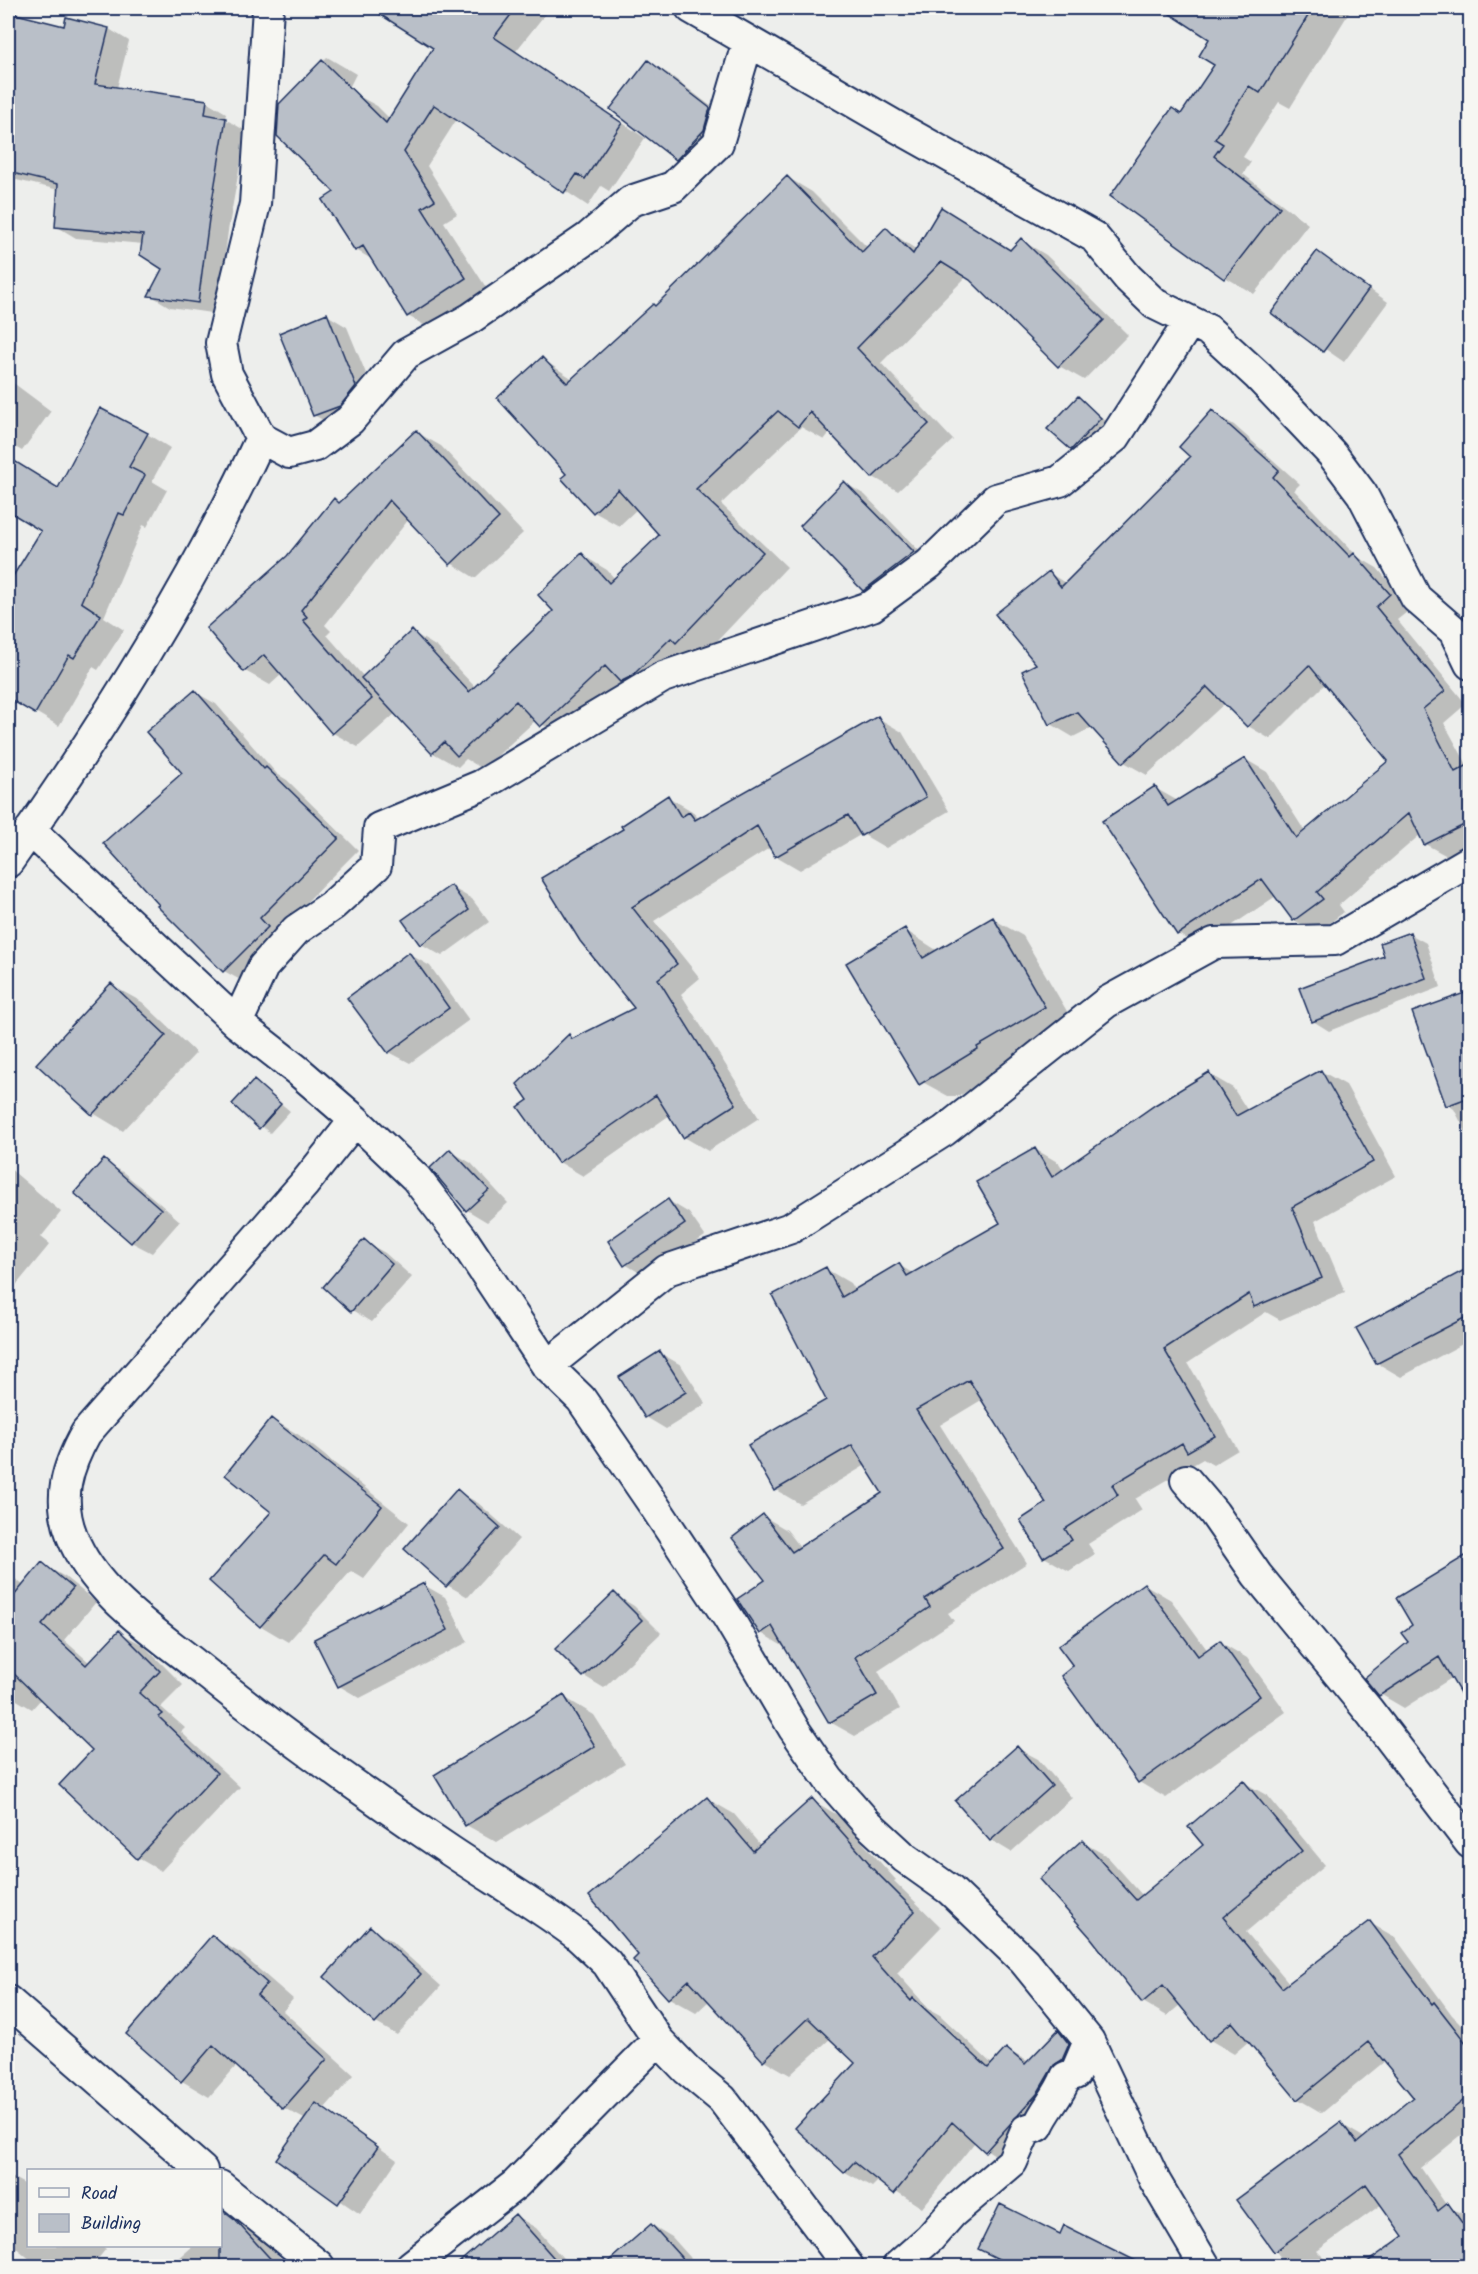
<svg xmlns="http://www.w3.org/2000/svg" width="1478" height="2274" font-family="Kalam,sans-serif">
	<style>
		.shadow { fill: #0003 }
		.building { fill: #b9bfc8; stroke: #1b2f5e; stroke-width: 1.5 }
		.lines { fill: none; stroke-linecap: round; stroke-linejoin: round }
		.street-casing { stroke: #1b2f5e; stroke-width: 34 }
		.street { stroke: #f6f6f2; stroke-width: 30 }
	</style>
	<rect width="100%" height="100%" fill="#edeeec"/>
	<filter id="ink" filterUnits="userSpaceOnUse"><feTurbulence type="fractalNoise" baseFrequency=".0167" numOctaves="2"/><feDisplacementMap in="SourceGraphic" scale="12" xChannelSelector="R" yChannelSelector="G"/><feConvolveMatrix kernelMatrix="1 2 1 2 8 2 1 2 1" color-interpolation-filters="sRGB"/></filter>
	<g filter="url(#ink)">
		<path class="shadow" d="M416 8H550L516 51 645 138 609 191 601 186 588 206 457 119 427 166 457 214 444 222 489 292 431 329 408 316 373 260 356 250 336 193 280 105 327 57 356 74 336 114 353 93 377 106 390 119 435 48 402 26Z
			M1163 8H1352L1290 108 1279 102 1243 157 1251 162 1243 174 1308 224 1254 294 1225 277 1182 116 1216 64 1211 39Z
			M8 14 65 27 109 29 129 41 117 88 206 101 226 113 225 119 246 131 228 231 218 314 170 307 150 295 164 268 143 244 76 238 56 226 59 190 8 178Z
			M648 62 669 74 730 121 697 171 677 159Z
			M787 177 812 192 868 248 886 229 917 250 1011 251 1021 240 1046 255 1128 335 1084 380 1059 366 967 276 881 363 953 440 898 491 873 477 831 431 824 440 801 427 721 504 787 567 702 657 566 740 536 720 483 769 466 759 458 767 433 753 396 713 358 747 333 733 282 674 270 685 245 671 208 628 289 557 416 432 441 446 523 533 475 578 451 563 409 519 325 625 331 631 327 635 364 677 412 632 437 647 476 688 555 611 582 555 607 570 615 579 661 535 637 509 619 526 594 512 568 474 542 359 573 379 656 308Z
			M1317 253 1388 302 1344 362 1273 313Z
			M327 315 347 327 376 398 335 427 314 415Z
			M8 379 51 411 22 451 8 443Z
			M1078 398 1110 424 1081 455 1071 449Z
			M1212 412 1234 425 1300 484 1294 490 1358 557 1377 568 1412 608 1397 620 1466 704 1444 723 1470 770V845L1447 856 1425 844 1421 834 1339 905 1344 912 1317 933 1294 920 1276 896 1200 947 1178 934 1155 788 1178 801 1245 759 1267 772 1306 833 1390 761 1326 683 1270 739 1248 726 1225 703 1147 775 1124 762 1093 727 1073 737 1051 724 1039 665 1049 573 1067 584 1192 456Z
			M147 434 170 448 152 481 167 490 147 527 143 525 104 617 124 630 98 670 93 667 59 726 8 696V586L43 530 8 509V480L17 465 59 489Z
			M845 483 865 495 933 565 885 601 864 590Z
			M195 692 216 704 277 774 287 780 358 850 279 930 244 982 224 971Z
			M878 718 902 732 949 811 886 848 862 834 800 870 776 856 771 847 654 921 700 978 681 994 759 1118 708 1151 684 1137 670 1115 583 1176 559 1162 520 1107 530 1101 569 1036 574 1039 636 1009 625 829 668 797 692 811 699 819Z
			M451 887 472 899 489 922 442 956 421 944Z
			M993 919 1023 936 1075 1025 959 1096H948L917 1079 905 930 938 951Z
			M1410 934 1426 943 1441 987 1329 1031 1313 1021Z
			M409 954 430 966 469 1020 410 1063 389 1052Z
			M111 985 142 1002 196 1053 123 1131 93 1113Z
			M1470 992V1140L1454 1109 1448 1105 1414 1013Z
			M1321 1071 1346 1085 1396 1176 1315 1221 1345 1292 1280 1320 1266 1312 1188 1363 1238 1450 1213 1465 1203 1459 1135 1499 1142 1510 1088 1544 1095 1554 1069 1571 1044 1557 1049 1503 983 1399 940 1425 1027 1563 948 1613 954 1621 878 1671 900 1709 855 1736 830 1722 786 1648 761 1633 739 1600 767 1580 763 1516 787 1530 801 1548 884 1494 866 1465 800 1504 776 1490 828 1401 826 1269 850 1283 855 1291 899 1265 914 1274 1002 1224 1035 1149 1059 1163 1064 1171 1209 1074 1233 1088 1248 1111Z
			M254 1081 290 1111 270 1133 234 1104Z
			M450 1151 471 1163 508 1203 487 1222 467 1210Z
			M104 1161 124 1173 180 1221 152 1253 131 1242Z
			M8 1167 61 1212 41 1237 50 1244 8 1295Z
			M669 1201 689 1213 705 1236 645 1276 625 1264Z
			M364 1241 385 1253 412 1277 372 1322 352 1310Z
			M1470 1268V1340L1401 1377 1377 1363 1358 1328Z
			M660 1353 681 1365 706 1404 666 1429 646 1417Z
			M272 1419 299 1435 409 1523 364 1579 351 1571 288 1642 261 1626 273 1512Z
			M457 1491 478 1503 519 1539 468 1597 447 1585Z
			M1466 1557 1470 1560V1707L1453 1677 1404 1708 1380 1694 1410 1642Z
			M42 1564 65 1577 96 1602 64 1640 90 1663 119 1632 143 1645 183 1685 161 1707 185 1728 181 1732 240 1787 161 1871 138 1858 94 1750 41 1699 32 1709 8 1695V1573L24 1586Z
			M1144 1584 1171 1600 1208 1651 1220 1642 1247 1658 1286 1712 1166 1798 1139 1782 1063 1676 1075 1667Z
			M424 1585 445 1597 468 1642 360 1698 339 1686Z
			M614 1594 634 1606 661 1633 604 1688 584 1676Z
			M564 1697 594 1715 625 1764 497 1842 466 1825Z
			M1017 1748 1038 1759 1072 1798 1011 1852 991 1840Z
			M1243 1782 1268 1796 1325 1865 1246 1932 1290 1984 1370 1923 1395 1937 1452 2015 1470 2033V2128L1421 2168 1447 2206 1470 2218V2266H1398L1387 2250 1405 2237 1382 2204 1317 2251 1332 2266H1287L1238 2201 1341 2124 1365 2138 1415 2097 1385 2061 1322 2113 1298 2099 1249 2041 1234 2054 1210 2040 1181 2004 1167 2016 1143 2002 1082 1842 1107 1856 1143 1896 1205 1845Z
			M708 1799 734 1814 761 1846 812 1800 839 1816 896 1880 894 1881 941 1927 897 1973 929 2009 940 2015 993 2065 1007 2050 1029 2062 1058 2032 1085 2048 1012 2166 975 2142 922 2208 879 2180 872 2187 845 2172 797 2128 857 2063 831 2038 790 2075 764 2060 709 2001 696 2013 669 1998 640 1955Z
			M370 1928 390 1940 441 1986 397 2035 376 2023 326 1977Z
			M212 1937 240 1953 293 1999 283 2011 354 2075 324 2109 397 2160 360 2214 279 2159 306 2120 284 2108 237 2065 209 2097 182 2081 128 2034Z
			M8 2175 28 2186V2246H102L106 2249 92 2266H38L8 2241Z
			M226 2215 257 2233 288 2266H170L193 2246H220Z
			M516 2216 536 2228 570 2266H458Z
			M652 2225 672 2237 698 2266H606Z
			M1061 2236 1133 2263 1132 2266H1013L980 2248Z"/>
		<path class="building" d="M370 8H516L494 37 622 123 585 179 577 174 564 193 434 105 404 152 435 200 422 208 466 278 407 317 363 246 355 251 322 200 334 192 277 136 279 104 322 60 386 123 433 48Z
			M1161 8H1313L1260 93 1249 86 1215 139 1223 144 1214 156 1280 207 1224 279 1110 196 1172 108 1181 114 1214 65 1199 56 1209 39Z
			M8 12 64 26 66 17 109 28 95 84 207 100 205 114 226 118 209 219 198 303 148 296 162 269 140 255 143 235 55 227 58 184 8 172Z
			M648 60 710 108 704 130 676 160 610 109Z
			M787 176 862 252 886 227 913 254 941 207 1010 250 1021 238 1104 320 1058 367 970 280 941 262 857 348 929 424 872 478 810 412 798 427 778 411 696 489 763 552 676 643 671 638 632 676 620 682 605 666 540 727 516 701 457 756 444 742 432 754 361 678 412 630 469 692 553 611 538 595 582 553 609 583 659 535 618 489 593 513 561 478 566 474 497 398 542 357 567 383 653 304 655 306Z
			M1317 251 1369 289 1323 352 1271 313Z
			M327 313 356 386 340 406 313 416 279 333Z
			M1078 396 1101 418 1071 450 1047 429Z
			M100 408 148 433 129 467 145 475 124 515 119 513 81 602 101 615 74 658 69 655 35 714 8 698V584L41 531 8 511V457L58 488Z
			M1212 410 1279 470 1273 477 1350 557 1354 553 1390 594 1376 607 1445 691 1423 709 1455 772 1470 764V822L1424 845 1409 813 1317 892 1323 899 1293 921 1262 879 1177 935 1102 821 1155 786 1168 806 1245 758 1296 838 1388 761 1309 665 1247 727 1207 687 1123 763 1077 712 1049 725 1022 671 1036 664 995 614 1049 571 1061 587 1190 457 1179 447Z
			M416 430 499 518 450 565 389 500 301 610 307 617 303 620 372 699 332 734 264 655 244 672 206 628 287 556 334 498 339 503Z
			M844 481 914 552 863 591 800 526Z
			M195 690 264 769 266 767 339 838 260 918 268 927 223 972 157 906 159 905 103 843 182 773 146 732Z
			M878 716 926 797 861 836 848 815 775 857 757 826 632 907 677 964 658 979 736 1104 683 1138 656 1095 558 1163 518 1107 528 1100 517 1084 569 1034 572 1039 634 1008 580 941 541 878 623 829 621 826 668 795 681 817 689 812 695 820Z
			M451 885 469 910 420 945 402 920Z
			M993 917 1045 1007 977 1047 978 1049 919 1085 846 963 905 928 923 958Z
			M1410 932 1426 978 1312 1022 1299 988 1384 956 1380 943Z
			M409 952 449 1008 388 1053 347 998Z
			M111 983 166 1035 92 1115 36 1064Z
			M1470 991V1097L1446 1106 1412 1012Z
			M1321 1070 1373 1162 1292 1207 1322 1278 1254 1307 1249 1294 1164 1349 1215 1436 1187 1452 1182 1443 1112 1485 1118 1495 1065 1529 1072 1540 1043 1558 1020 1520 1046 1503 969 1380 916 1410 1004 1549 925 1599 930 1607 855 1657 877 1695 829 1723 772 1626 760 1634 737 1599 765 1580 732 1538 763 1514 792 1552 882 1493 852 1445 774 1491 748 1445 826 1400 772 1295 826 1267 842 1297 899 1263 907 1276 1000 1223 976 1182 1035 1148 1052 1177 1155 1105 1209 1072 1236 1116Z
			M254 1080 281 1104 259 1129 232 1104Z
			M450 1149 489 1190 466 1211 430 1168Z
			M104 1159 161 1209 131 1243 74 1193Z
			M668 1199 685 1224 624 1266 608 1241Z
			M364 1239 392 1264 351 1312 323 1287Z
			M1470 1267V1315L1376 1364 1356 1328Z
			M660 1351 686 1392 645 1418 619 1377Z
			M271 1418 382 1506 336 1564 324 1555 260 1627 209 1581 271 1512 225 1475Z
			M457 1489 500 1527 446 1587 404 1549Z
			M1470 1553V1710L1439 1657 1379 1696 1364 1678 1408 1642 1401 1633 1412 1625 1396 1598Z
			M42 1562 73 1588 42 1625 86 1665 119 1630 160 1671 139 1693 163 1714 159 1717 217 1773 137 1859 59 1785 92 1750 8 1668V1603Z
			M424 1583 448 1630 338 1687 314 1639Z
			M1144 1583 1198 1656 1220 1640 1260 1696 1138 1783 1061 1676 1073 1666 1058 1646Z
			M614 1592 642 1620 583 1677 555 1649Z
			M564 1695 595 1746 465 1826 434 1775Z
			M1017 1746 1052 1786 990 1841 955 1801Z
			M1243 1780 1302 1851 1223 1917 1282 1988 1370 1921 1432 2004 1434 2002 1470 2048V2095L1398 2154 1438 2211 1448 2203 1470 2234V2266H1362L1403 2236 1366 2184 1274 2252 1236 2200 1341 2122 1357 2143 1413 2097 1368 2042 1297 2100 1232 2022 1209 2041 1163 1985 1142 2003 1091 1938 1039 1879 1082 1840 1136 1900 1203 1845 1188 1827Z
			M707 1797 753 1851 812 1798 870 1864 869 1865 915 1911 872 1957 911 2001 913 1998 988 2068 1006 2048 1025 2064 1058 2030 1069 2044 1062 2060 1054 2065 1037 2094 985 2152 952 2122 894 2194 854 2162 844 2173 795 2128 855 2063 808 2018 763 2061 689 1980 668 1999 633 1960 638 1955 589 1896Z
			M370 1926 421 1974 375 2024 324 1977Z
			M212 1935 267 1983 257 1995 327 2059 283 2109 213 2045 181 2082 126 2034Z
			M316 2103 378 2147 338 2204 276 2159Z
			M1000 2204 1060 2234 1064 2225 1146 2266H1013L978 2249Z
			M220 2209 236 2221 277 2266H220Z
			M515 2214 561 2266H455Z
			M651 2224 689 2266H603Z"/>
		<g class="lines">
			<defs>
				<path id="street" d="M268 8 255 204 221 343 227 374 261 438 289 453 315 446 350 420 406 354 471 318 589 237 631 201 673 187 718 143 748 41
					M691 8 897 127 1094 237 1128 278 1155 304 1208 330 1258 376 1332 454 1362 494 1416 598 1454 631 1470 664
					M30 830 237 1023 297 1070 355 1120 416 1178 462 1238 547 1366 581 1399 655 1507 729 1619 794 1729 829 1780 866 1822 905 1858 950 1890 1024 1961 1089 2041 1155 2181 1205 2266
					M8 862C103 728 192 587 261 438
					M237 1023 263 967 296 930 333 905 376 866 379 828 482 785 663 677 872 606 929 564 996 499 1060 481 1115 437 1190 321
					M355 1120 305 1183 86 1433C67 1467 57 1498 72 1536 93 1591 152 1630 196 1665 279 1732 364 1793 452 1852 494 1880 537 1905 577 1935L607 1963 658 2040 687 2070 722 2099 848 2266
					M547 1366 667 1270 791 1228 944 1131 1107 1002 1214 943 1335 940 1470 861
					M1186 1480 1214 1513 1257 1575 1369 1711 1470 1843
					M8 2001 202 2170
					M220 2186 319 2266
					M411 2266 516 2184 658 2040
					M898 2266 930 2238 952 2213 1012 2162 1026 2130 1038 2126C1046 2108 1059 2096 1066 2077L1075 2074 1089 2041"/>
			</defs>
			<use href="#street" class="street-casing"/>
			<use href="#street" class="street"/>
		</g>
	</g>
	<rect width="1478" height="2274" fill="none" stroke="#f6f6f2" stroke-width="30"/>
	<rect x="15" y="15" width="1448" height="2244" fill="none" stroke="#1b2f5e" stroke-width="2" filter="url(#ink)"/>
	<rect x="27" y="2169" width="195" height="78" fill="#f6f6f2" stroke="#9ea6b7" stroke-width="1.5"/>
	<rect x="39" y="2188" width="30" height="9" fill="#f6f6f2" stroke="#9ea6b7" stroke-width="1.5"/>
	<text x="81" y="2199" font-size="18" fill="#1b2f5e">Road</text>
	<rect x="39" y="2214" width="30" height="18" fill="#b9bfc8" stroke="#9ea6b7" stroke-width="1.5"/>
	<text x="81" y="2229" font-size="18" fill="#1b2f5e">Building</text>
</svg>
